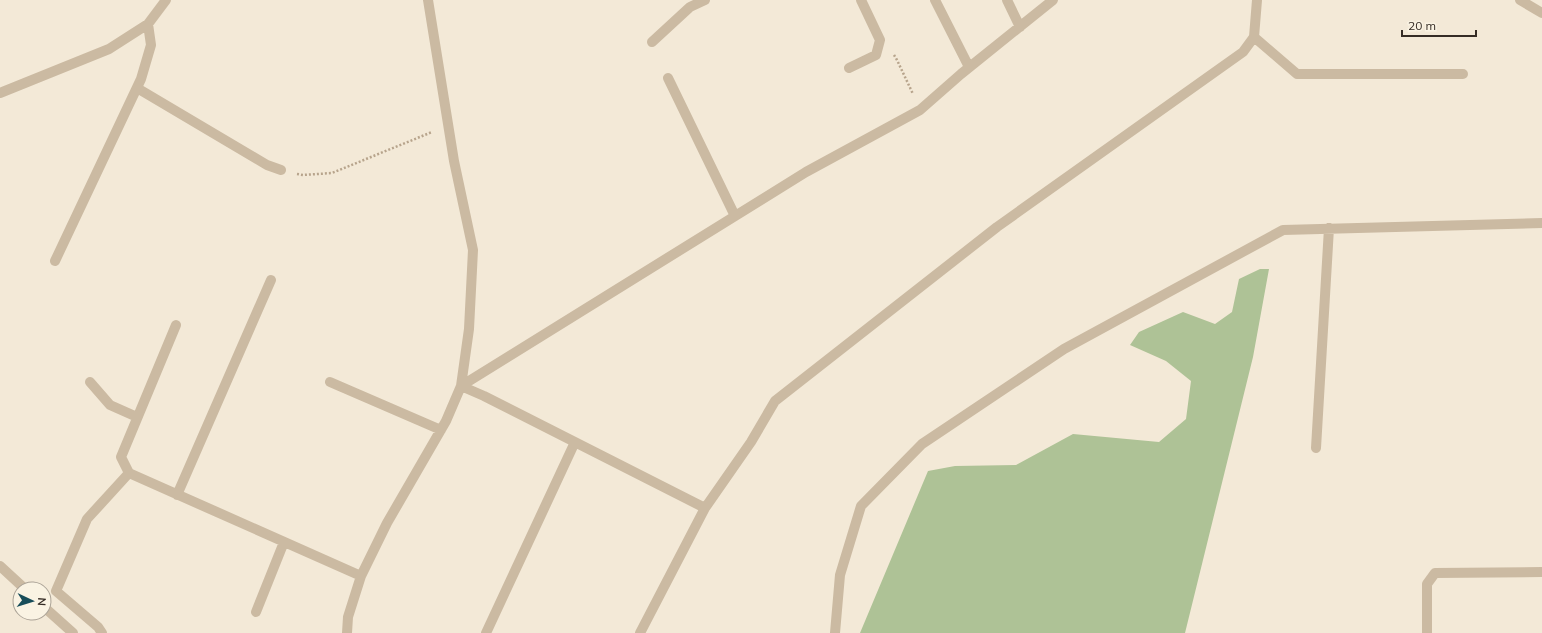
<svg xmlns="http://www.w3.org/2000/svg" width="1542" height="633" font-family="Mulish,sans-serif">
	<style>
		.green { fill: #aec296 }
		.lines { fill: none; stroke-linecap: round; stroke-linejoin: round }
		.path { stroke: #b7a48c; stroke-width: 2.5; stroke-dasharray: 2 2; stroke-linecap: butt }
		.minor { stroke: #cbbaa2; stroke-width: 10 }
	</style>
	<rect width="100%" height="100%" fill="#f3e9d7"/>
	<path class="green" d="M1260 269H1269L1253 357 1185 633H860L928 471 955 466 1016 465 1073 434 1159 442 1186 419 1191 381 1166 361 1130 345 1139 332 1183 312 1215 324 1232 312 1239 279Z"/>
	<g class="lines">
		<path class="path" d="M894 55 897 60 913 94
			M297 174 303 175 332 173 432 132"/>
		<path class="minor" d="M935 0 969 67
			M1007 0 1020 27
			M1520 0 1542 13
			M1254 37 1297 74H1463
			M652 42 690 7 705 0
			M849 68 876 55 880 40 861 0
			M668 78 735 216
			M137 88 267 165 281 170
			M0 93 109 49 148 24 166 0
			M55 261 141 79 151 45 148 24
			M176 325 121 457 129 473 361 576
			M90 382 110 405 137 417
			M330 382 441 430
			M461 386 806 172 920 110 961 74 1053 0
			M461 386 484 396 705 508
			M1316 448 1329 228
			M177 495 271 280
			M0 566 25 589
			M44 607 73 633
			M256 612 284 542
			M102 633 98 627 56 591 87 519 129 473
			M347 633 348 617 361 576 387 523 446 421 461 386 469 329 473 250 454 161 428 0
			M486 633 575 442
			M640 633 705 508 751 442 775 401 997 227 1243 52 1254 37 1257 0
			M835 633 840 575 861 506 922 444 1064 349 1283 230 1542 223
			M1427 633V584L1435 573 1542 572"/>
	</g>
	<g transform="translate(32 601) rotate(94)"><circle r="19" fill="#faf3e3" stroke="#aba397"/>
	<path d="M0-3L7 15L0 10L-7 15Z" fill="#184d59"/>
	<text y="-6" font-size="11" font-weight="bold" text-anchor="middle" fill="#352c25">N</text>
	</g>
	<path d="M1402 30v6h74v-6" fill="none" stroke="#352c25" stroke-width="2"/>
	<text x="1408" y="30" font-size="12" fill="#352c25" stroke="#faf3e3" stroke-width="3" paint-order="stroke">20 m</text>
</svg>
